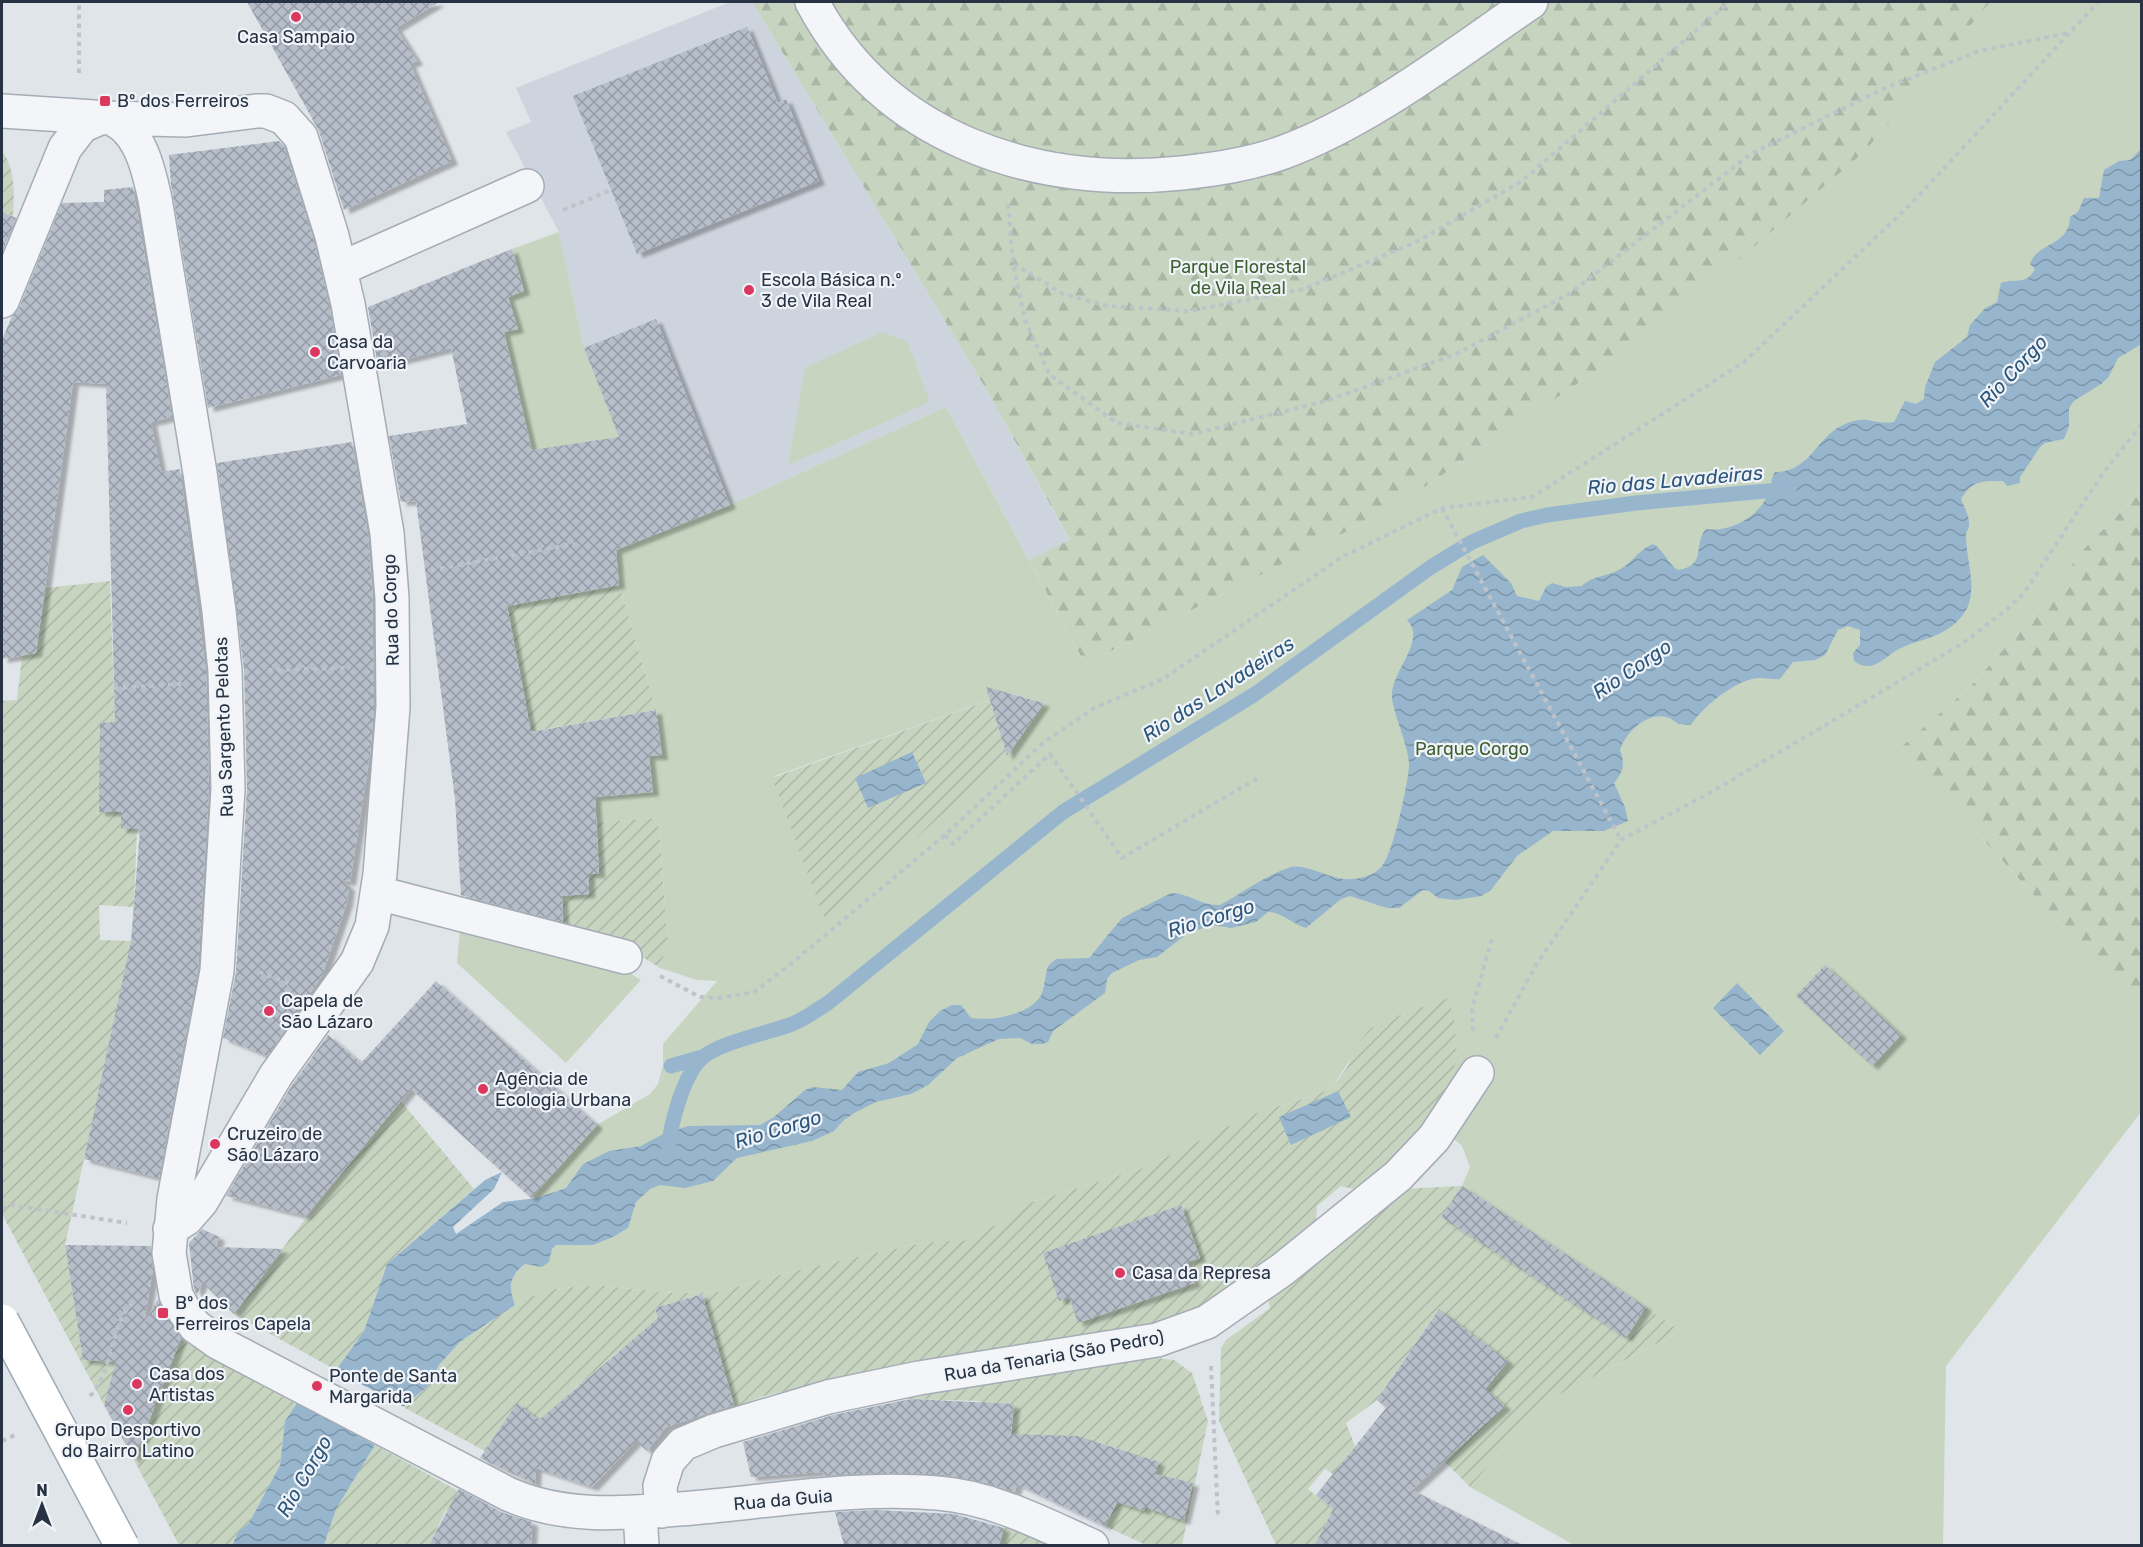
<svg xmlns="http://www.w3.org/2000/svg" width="2143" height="1547" font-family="Rubik,sans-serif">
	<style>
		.built { fill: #cdd4dd }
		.green { fill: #c7d5c0; fill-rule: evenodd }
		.forest { fill: url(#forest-firs) }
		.garden { fill: url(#garden-furrows) }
		.water { fill: url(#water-waves) }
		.pier { fill: #e0e5ea }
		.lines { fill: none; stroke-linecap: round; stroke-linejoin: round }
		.stream { stroke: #97b6ce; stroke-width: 15 }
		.building { fill: url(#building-cross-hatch); filter: url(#shadow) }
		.minor-casing { stroke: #a5acb5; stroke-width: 36 }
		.path { stroke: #bec3c9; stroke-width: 4; stroke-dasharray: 4.5 4.5; stroke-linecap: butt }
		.minor { stroke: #f3f5f8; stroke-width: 33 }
		.major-bridge-casing { stroke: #9eaab7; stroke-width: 36; stroke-linecap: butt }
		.major-bridge { stroke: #fff; stroke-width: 33 }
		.poi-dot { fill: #dc385d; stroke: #f0f4f8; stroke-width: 2 }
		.labels { text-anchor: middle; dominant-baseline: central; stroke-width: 4.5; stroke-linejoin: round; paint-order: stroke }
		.poi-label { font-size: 18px; fill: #273344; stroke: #f0f4f8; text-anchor: start }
		.park-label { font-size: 18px; fill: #3f6132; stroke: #f0f4f8 }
		.street-label { font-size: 18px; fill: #273344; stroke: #f0f4f8 }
		.water-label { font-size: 20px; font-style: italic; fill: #2c567c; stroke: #f0f4f8 }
	</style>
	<defs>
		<pattern id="forest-firs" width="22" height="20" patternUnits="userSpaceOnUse" patternTransform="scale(1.5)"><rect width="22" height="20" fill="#c7d5c0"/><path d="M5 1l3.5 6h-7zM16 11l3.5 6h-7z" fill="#abb7a6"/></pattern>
		<pattern id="garden-furrows" width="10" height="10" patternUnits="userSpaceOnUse" patternTransform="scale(1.5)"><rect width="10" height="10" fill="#c7d5c0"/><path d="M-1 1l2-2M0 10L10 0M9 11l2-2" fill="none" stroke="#abb7a6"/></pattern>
		<pattern id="water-waves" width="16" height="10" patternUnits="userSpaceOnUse" patternTransform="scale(1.5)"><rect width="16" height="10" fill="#97b6ce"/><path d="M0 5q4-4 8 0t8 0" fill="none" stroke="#7b95a9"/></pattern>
		<pattern id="building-cross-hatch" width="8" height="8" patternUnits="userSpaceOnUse" patternTransform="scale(1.5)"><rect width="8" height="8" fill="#b6bec9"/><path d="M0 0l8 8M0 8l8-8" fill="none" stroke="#949ba5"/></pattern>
		<filter id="shadow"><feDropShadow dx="6" dy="4" stdDeviation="1.5" flood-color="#0004"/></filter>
	</defs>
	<rect width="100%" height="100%" fill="#e0e5ea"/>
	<path class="built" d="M730 2H752L986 389 1070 541 1029 560 946 407 730 505 658 533 584 348 559 232 506 132 531 122 516 88Z"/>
	<path class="green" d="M1990 2H2141V491L2083 550 2040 608 1972 685 1900 748 2141 1013V1112L1946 1366 1943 1545H1574L1470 1487 1543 1403 1681 1331 1462 1186 1470 1167 1462 1146 1434 1121 1406 1013 1371 1028 1333 1086 1321 1093 1253 1114 1146 1167 1032 1202 978 1236 963 1241H941L912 1245 794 1271 718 1292 672 1293 595 1285 552 1289 515 1305 509 1289 510 1279 525 1264 536 1198H531L597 1125 650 1094 658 1084 663 1065V1044L717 981 697 980 660 968 668 941 658 818 597 822 595 797 653 792 649 756 662 755 656 710 619 585 616 549 530 451 501 333 518 329 508 297 524 291 512 249 559 232 584 348 658 533 730 505 946 407 1085 664 1393 508 1653 333ZM1009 693 1044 703 1007 756 772 777Z
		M882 332 907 341 930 402 788 465 805 368Z
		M461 919 620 967 641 980 566 1063 457 963Z"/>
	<path class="forest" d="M752 2H1990L1864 152 1653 333 1393 508 1085 664 1029 560 1070 540 986 389Z
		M2141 491V1013L1900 748 1972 685 2040 608 2083 550Z"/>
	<path class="garden" d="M2 151C16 169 14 194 13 216L2 212Z
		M110 581 115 722 100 781 99 812H121V828L137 829 134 907 99 905 100 940 132 941 65 1245 83 1359 117 1362 104 1405 2 1214V701L17 700 22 656 36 653 46 588Z
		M619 585 656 710 511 735 507 706 526 703 507 606Z
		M990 700 1007 756 825 920 772 778Z
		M658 818 668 941 660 968 625 946 564 935 562 896 589 894V874H599L597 822Z
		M1449 998 1455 1026 1457 1056 1451 1083 1419 1137 1354 1189 1341 1186 1317 1206 1316 1219C1274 1257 1224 1296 1172 1321L855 1376 764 1396 735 1407 701 1294 655 1308 674 1370 652 1378 620 1350 572 1391 543 1423 485 1451 403 1407 428 1386 439 1365 461 1341 515 1305 531 1297 552 1289 595 1285 672 1293 718 1292 794 1271 912 1245 941 1241H963L978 1236 1032 1202 1146 1167 1253 1114 1321 1093 1333 1086 1346 1069 1360 1041 1371 1028 1392 1018Z
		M385 1082 474 1189 387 1264 364 1331 336 1370 234 1314 295 1232 385 1120Z
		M1462 1186 1681 1331 1543 1403 1470 1487 1444 1461 1504 1406 1485 1389 1507 1361 1438 1310 1377 1400 1346 1423 1355 1446 1333 1474 1325 1469 1308 1489 1333 1509 1315 1545H1276L1219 1421 1221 1348 1226 1340 1270 1308 1267 1295 1400 1189Z
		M180 1339 297 1403 285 1421 280 1465 249 1523 238 1532 232 1545H179L134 1460Z
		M1148 1357 1174 1360 1192 1373 1208 1421 1182 1545H1146L1105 1526 1117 1502 1158 1462 1091 1440 1042 1444 1011 1434 1014 1405 980 1416V1401L905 1399 923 1392Z
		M375 1445 462 1493 452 1512 446 1510 429 1545 324 1546 335 1509Z
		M1007 1519 1062 1546H999Z"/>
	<path class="water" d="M2141 149 2140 345 2118 358 2108 378 2101 384 2074 401 2069 408V426L2064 439 2045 443 2040 447 2020 477V483L2007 486 2003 481C1983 481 1972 480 1961 499 1964 507 1970 516 1969 525 1969 530 1965 532 1966 537 1967 570 1984 601 1952 626 1936 639 1915 640 1897 650 1882 659 1872 674 1854 661L1853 653 1860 645V630L1848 626 1838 630 1825 655 1815 660 1793 662 1780 679C1773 680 1768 678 1761 678 1739 677 1702 707 1691 725L1678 724C1657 704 1628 727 1620 750 1625 764 1624 771 1614 783L1625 807 1628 821 1604 831H1553L1517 856 1491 890 1481 896 1456 900 1438 898 1429 891 1423 890 1399 908H1387L1350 896 1341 899 1306 928C1292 924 1282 912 1268 912L1256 922 1231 928 1213 925 1188 933 1157 957 1139 960 1112 973 1107 979 1105 993 1053 1031 1048 1042 1043 1044H1032L1020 1038 999 1039 957 1058 928 1085 911 1094 876 1102 856 1112 844 1120 834 1131 812 1141 737 1158 713 1181 685 1188 660 1185 650 1189 636 1202 628 1228 613 1237 593 1245H556L552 1249 549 1262 542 1267 525 1264C509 1277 508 1286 515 1305L461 1341 439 1365 428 1386 403 1407 375 1445 336 1509 324 1545 232 1546 238 1532 249 1523 280 1465 285 1421 297 1403 336 1370 364 1331 387 1264 485 1180 502 1172 494 1189 453 1227 456 1234 503 1202 537 1198 566 1188 583 1164 609 1151 641 1146 661 1135 688 1126 760 1125 774 1117 805 1090 813 1087 842 1090 858 1072 889 1063 918 1044 929 1022 940 1011 952 1005H961L971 1018C992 1021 1026 1016 1040 997 1045 990 1045 974 1048 966L1056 959 1089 958 1122 918 1171 893C1189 893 1201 906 1220 905 1242 893 1264 876 1288 868 1306 861 1331 882 1353 879 1364 878 1374 875 1382 866 1393 854 1408 784 1409 766 1410 750 1395 718 1392 699 1389 672 1428 641 1407 620L1452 590 1462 567 1483 555 1511 583 1517 596 1539 601 1546 587 1552 583 1566 587 1582 586C1593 575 1608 577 1622 568 1634 561 1639 549 1653 544 1665 551 1667 563 1678 570 1708 565 1692 545 1706 529 1729 533 1759 517 1768 494 1772 487 1770 479 1775 472 1811 472 1817 435 1845 424 1869 414 1871 425 1894 422L1905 401 1916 404 1924 399 1925 387 1935 362 1967 337 1970 325 1985 308 1997 302 2001 283C2015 278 2026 286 2035 269L2030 264C2037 242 2070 246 2070 217L2078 212 2084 198H2099L2104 170 2119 161 2130 160Z
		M912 752 926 783 868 808 855 778Z
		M1737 983 1784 1031 1760 1055 1713 1008Z
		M1338 1091 1351 1117 1291 1145 1279 1117Z"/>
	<path class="pier" d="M333 1369 406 1408 377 1446 294 1401Z"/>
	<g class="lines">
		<path class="stream" d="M671 1066 702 1057
			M668 1151C670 1126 683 1075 702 1058 720 1042 769 1033 792 1024 805 1019 816 1010 828 1003L1063 812 1255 694 1431 567 1472 542 1521 521 1547 515 1636 503 1789 489"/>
	</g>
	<path class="building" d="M247 2H439L396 28 417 61 410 64 452 161 344 210 319 131Z
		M747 27 778 103 786 99 819 181 637 254 573 96Z
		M279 141 284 146 314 241 330 308 341 375 208 408 171 184 169 155Z
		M133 187 172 417 151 422 161 472 180 469 206 672 209 789 198 969 159 1178 84 1159 131 941 140 829H121V812H99L100 723 115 722 106 384 73 382 36 653 2 659V340L12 316 19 308 62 203 104 202V190Z
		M2 212 16 218 2 253Z
		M512 249 524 291 508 297 518 329 504 332 532 450 619 437 584 348 656 319 730 505 616 550 619 585 507 606 531 732 656 710 662 756H649L653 792 595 797 599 874H589V894L562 896 563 922 461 895 455 799 416 501 401 502 389 436 467 424 451 348 378 366 368 307Z
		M352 442 368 535 372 586 374 706 370 755 350 882 342 880 349 887 347 902 322 976 267 1056 223 1038 236 972 247 789 244 669 217 463Z
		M986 687 1044 703 1007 756Z
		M1825 965 1901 1035 1872 1066 1796 996Z
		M436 981 597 1125 531 1198 411 1089 305 1216 226 1196 292 1085 328 1035 361 1063Z
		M1462 1186 1646 1307 1626 1338 1441 1217Z
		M1181 1205 1200 1258 1187 1262 1195 1283 1078 1323 1069 1297 1059 1301 1043 1253Z
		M202 1229 219 1237 216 1247 283 1249 234 1314 202 1282 197 1295 194 1289 189 1243Z
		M65 1245 151 1246 153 1269 144 1324 158 1299 181 1338 134 1460 104 1405 116 1362 83 1360Z
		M702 1294 734 1405 666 1427 647 1451 636 1441 592 1487 536 1468 535 1484 480 1458 517 1403 539 1420 658 1318 655 1308Z
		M1439 1309 1508 1361 1485 1389 1505 1406 1412 1490 1522 1545H1315L1333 1509 1316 1495 1386 1408 1377 1400Z
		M911 1399 1014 1404 1011 1434 1078 1436 1159 1462 1155 1474 1193 1483 1184 1521 1145 1507 1144 1511 1117 1502 1105 1526 1017 1484 1015 1492 982 1482 939 1474 876 1473 824 1476 823 1472 751 1477 743 1442 833 1415Z
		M459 1489 501 1512 532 1522 531 1545H429Z
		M876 1510 954 1514 1004 1528 999 1545H844L835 1512Z"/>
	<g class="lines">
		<defs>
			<path id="minor" d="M812 2C885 139 1034 188 1182 173 1217 169 1251 164 1284 152 1369 121 1456 53 1531 2
				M2 111 110 118C140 129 149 171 155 199L200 473 219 611 225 671 228 789 217 971 174 1199 169 1253 176 1295 185 1312 195 1326 219 1343 508 1494C567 1520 629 1513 692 1508 773 1501 856 1486 937 1493 992 1497 1043 1524 1092 1546
				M110 118 186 120 256 111H266L284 118 301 137 332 236 348 304 376 469 387 533 392 598 393 707 380 874 372 926 357 962 276 1075 201 1202 186 1219 170 1229
				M340 269 527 186
				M2 301 65 148 82 126 100 118
				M378 893 625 957
				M662 1511 660 1486 668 1461 683 1444 714 1431 828 1397 919 1378 1157 1340 1207 1322 1283 1269 1398 1176 1434 1138 1477 1073
				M640 1512 642 1546"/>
		</defs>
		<use href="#minor" class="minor-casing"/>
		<path class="path" d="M79 73V2
			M1008 204 1013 263 1025 320 1050 375 1117 423 1193 434 1329 400 1456 354 1569 294 1751 154 1885 88 1979 51 2069 33
			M563 210 611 190
			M1014 264 1063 294 1108 306 1189 311 1304 289 1416 242 1522 181 1729 2
			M1442 508 1621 840
			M431 570 575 544
			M268 670 350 668
			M114 688 182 684
			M945 835 953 844 1050 754 1122 858 1261 776
			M259 972 291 984
			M660 976 700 997 719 998 754 992 787 967 945 835 1043 743 1094 708 1163 679 1342 557 1442 508 1532 497 1744 362 1911 204 2098 2
			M1473 1031 1472 1009 1492 938
			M1496 1038 1536 965 1621 840 1706 795 1824 726 1963 643 2005 611 2024 593 2103 473 2142 424
			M2 1209 11 1205 127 1223
			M1211 1366 1218 1518
			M90 1396C114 1373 110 1317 135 1302
			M2 1441 15 1435"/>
		<use href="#minor" class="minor"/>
		<defs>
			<path id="major-bridge" d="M2 1321 122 1546"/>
		</defs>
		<use href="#major-bridge" class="major-bridge-casing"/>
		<use href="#major-bridge" class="major-bridge"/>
	</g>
	<g class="poi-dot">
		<circle cx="296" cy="17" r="6"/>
		<rect x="99" y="95" width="12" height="12" rx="3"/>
		<circle cx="749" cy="290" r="6"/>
		<circle cx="315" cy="352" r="6"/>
		<circle cx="269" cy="1011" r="6"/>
		<circle cx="483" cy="1089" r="6"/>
		<circle cx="215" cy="1144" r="6"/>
		<circle cx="1120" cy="1273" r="6"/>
		<rect x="157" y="1307" width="12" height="12" rx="3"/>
		<circle cx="137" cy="1384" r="6"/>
		<circle cx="317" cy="1386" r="6"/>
		<circle cx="128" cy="1410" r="6"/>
	</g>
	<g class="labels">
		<g class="poi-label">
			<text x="296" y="37" text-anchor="middle">Casa Sampaio</text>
			<text x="117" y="101">Bº dos Ferreiros</text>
			<text x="761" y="280">Escola Básica n.º<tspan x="761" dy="21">3 de Vila Real</tspan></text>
			<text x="327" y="342">Casa da<tspan x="327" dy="21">Carvoaria</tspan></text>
			<text x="281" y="1001">Capela de<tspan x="281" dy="21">São Lázaro</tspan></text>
			<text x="495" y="1079">Agência de<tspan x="495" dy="21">Ecologia Urbana</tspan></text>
			<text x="227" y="1134">Cruzeiro de<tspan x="227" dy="21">São Lázaro</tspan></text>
			<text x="1132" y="1273">Casa da Represa</text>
			<text x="175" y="1303">Bº dos<tspan x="175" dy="21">Ferreiros Capela</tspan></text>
			<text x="149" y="1374">Casa dos<tspan x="149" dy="21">Artistas</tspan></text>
			<text x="329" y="1376">Ponte de Santa<tspan x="329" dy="21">Margarida</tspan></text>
			<text x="128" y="1430" text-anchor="middle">Grupo Desportivo<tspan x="128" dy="21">do Bairro Latino</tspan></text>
		</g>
		<g class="park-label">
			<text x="1238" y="267">Parque Florestal<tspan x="1238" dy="21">de Vila Real</tspan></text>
			<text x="1472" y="749">Parque Corgo</text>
		</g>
		<g class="street-label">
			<text transform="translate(391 610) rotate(-92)">Rua do Corgo</text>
			<text transform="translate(224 727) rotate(-92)">Rua Sargento Pelotas</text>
			<text transform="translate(1054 1356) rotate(-10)">Rua da Tenaria (São Pedro)</text>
			<text transform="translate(783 1500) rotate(-5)">Rua da Guia</text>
		</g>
		<g class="water-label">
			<text transform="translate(2013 371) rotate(-47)">Rio Corgo</text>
			<text transform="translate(1675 480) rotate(-5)">Rio das Lavadeiras</text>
			<text transform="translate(1632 669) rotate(-34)">Rio Corgo</text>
			<text transform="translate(1218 689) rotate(-33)">Rio das Lavadeiras</text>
			<text transform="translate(1211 918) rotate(-17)">Rio Corgo</text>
			<text transform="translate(778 1129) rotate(-17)">Rio Corgo</text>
			<text transform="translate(304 1476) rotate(-60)">Rio Corgo</text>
		</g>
	</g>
	<rect width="2143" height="1547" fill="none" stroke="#273344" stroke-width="6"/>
	<g transform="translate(42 1505)" stroke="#f0f4f8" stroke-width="4.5" paint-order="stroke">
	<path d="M0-4.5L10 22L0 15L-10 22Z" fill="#273344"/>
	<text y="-9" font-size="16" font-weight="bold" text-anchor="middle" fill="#273344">N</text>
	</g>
</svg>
